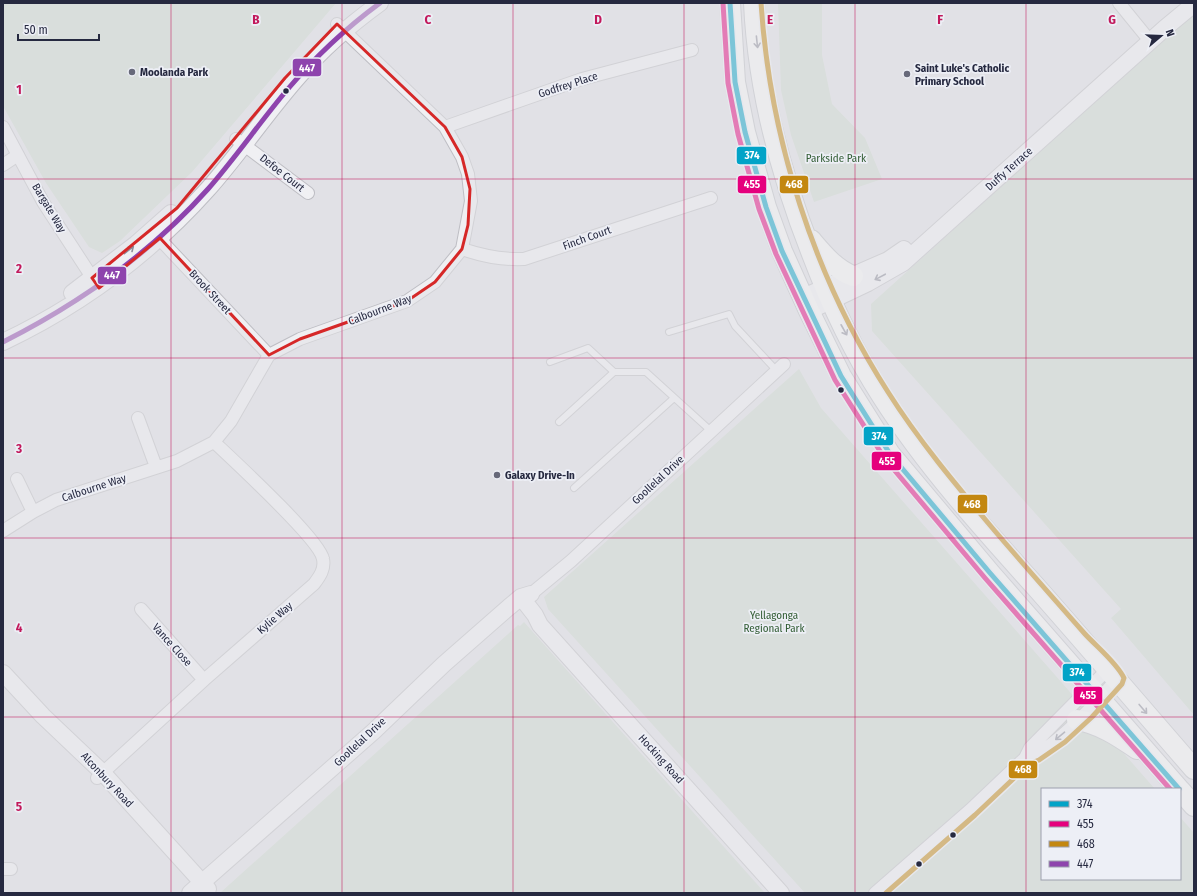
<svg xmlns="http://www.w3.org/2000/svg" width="1197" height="896" font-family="'Fira Sans Condensed',sans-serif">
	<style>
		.green { fill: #ced9d0 }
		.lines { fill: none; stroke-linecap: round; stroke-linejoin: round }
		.service-casing { stroke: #bebec4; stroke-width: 8 }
		.minor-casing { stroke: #bebec4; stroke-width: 14 }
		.tertiary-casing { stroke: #bebec4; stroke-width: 18 }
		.primary-casing { stroke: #bcbec4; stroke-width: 22 }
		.service { stroke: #f0f0f3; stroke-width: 6 }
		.minor { stroke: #f0f0f3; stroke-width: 12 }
		.tertiary { stroke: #f0f0f3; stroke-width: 16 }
		.primary { stroke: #f5f5f6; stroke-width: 20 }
		.bus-1-casing { stroke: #edeff6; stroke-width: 8 }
		.bus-2-casing { stroke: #edeff6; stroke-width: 8 }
		.bus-3-casing { stroke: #edeff6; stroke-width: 8 }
		.bus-4-casing { stroke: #edeff6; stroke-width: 8 }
		.bus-1 { stroke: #02a3c7; stroke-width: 5 }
		.bus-2 { stroke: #e5007d; stroke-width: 5 }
		.bus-3 { stroke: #c38710; stroke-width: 5 }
		.bus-4 { stroke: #8e44ad; stroke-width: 5 }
		.oneway { stroke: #8e8f9b }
		.oneway2 { stroke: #8b8c9a }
		.marked { fill: none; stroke: #d62828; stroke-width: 3; stroke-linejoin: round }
		.grid { fill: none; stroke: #c2185b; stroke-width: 1; stroke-opacity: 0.55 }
		.poi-dot { fill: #67697a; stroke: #edeff6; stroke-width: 1.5 }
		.bus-dot { fill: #262940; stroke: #edeff6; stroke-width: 1.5 }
		.labels { text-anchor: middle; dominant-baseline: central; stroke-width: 3.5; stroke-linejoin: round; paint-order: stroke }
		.poi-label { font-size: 11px; font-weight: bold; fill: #262940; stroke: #edeff6; text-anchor: start }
		.street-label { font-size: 11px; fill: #262940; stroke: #edeff6 }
		.park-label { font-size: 11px; fill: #325d34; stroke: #edeff6 }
		.grid-label { font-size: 13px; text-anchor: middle; font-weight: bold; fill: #c2185b; stroke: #edeff6; stroke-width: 3.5; stroke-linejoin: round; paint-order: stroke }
		.line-badge { stroke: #edeff6; stroke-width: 1.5 }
		.badge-label { font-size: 11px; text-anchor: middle; font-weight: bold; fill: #fff }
	</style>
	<rect width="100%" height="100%" fill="#e1e1e6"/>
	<path class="green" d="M3 3H336L192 172 120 241 102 253 89 247 46 183 3 106Z
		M778 3H822V55L832 104 865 138 882 179 814 202 791 135 781 90Z
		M1194 13V715L1111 618 1121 609 872 331 871 304Z
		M799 369 821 408 1155 789H1042V879H1180V817L1194 833V893H805L548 609 544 597Z
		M524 622 765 893H220L518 625 520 626Z"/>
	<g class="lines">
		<defs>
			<path id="service" d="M669 332 729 314 735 326 776 370
				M550 362 588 348 614 372
				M559 422 614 372H646L711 431
				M574 488 674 398"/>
			<path id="minor" d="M1119 3 1150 41
				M3 127 43 202 97 285
				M445 127 582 79 692 50
				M236 139 308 193
				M3 165 18 155
				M154 233 269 355
				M462 249C483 256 501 260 524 259L711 198
				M138 418 156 467
				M17 479 33 512
				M3 531 33 512 56 500 177 461 214 442 231 421 269 355 300 339 407 301 435 282 462 249 471 201 468 174 462 157 445 127 337 24
				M531 594 571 561 784 364
				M141 609 204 680
				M1025 758C1051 753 1099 700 1117 679
				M97 778 204 680 314 584C320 576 325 569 323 559 320 540 233 460 214 442
				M3 869H11
				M875 893 970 810 1025 758 1030 748 1108 669"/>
			<path id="tertiary" d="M72 293 136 244 171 213
				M803 297 888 260 904 249
				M809 311 868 283 903 263 1165 28 1194 4
				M3 342C81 305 150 254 208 189 240 153 267 112 299 76 323 48 351 24 380 3
				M521 597 535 615 540 625 781 893
				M3 673 43 716 103 773 208 889
				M190 893 374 731 444 664 509 607 521 597 531 594"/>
			<path id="primary" d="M730 3 735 82 745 132 766 207 782 251 809 311 841 376 890 454 990 573 1179 789
				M754 3C758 90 780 173 812 254 831 304 853 351 882 396 926 465 982 527 1036 587 1089 647 1141 708 1194 769
				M811 240C823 254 835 269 853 276
				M1077 720C1100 724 1118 736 1137 749
				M1180 790 1194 806"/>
		</defs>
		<use href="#service" class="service-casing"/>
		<use href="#minor" class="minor-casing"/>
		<use href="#tertiary" class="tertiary-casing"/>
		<use href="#primary" class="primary-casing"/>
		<use href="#service" class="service"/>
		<use href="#minor" class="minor"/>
		<use href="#tertiary" class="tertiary"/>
		<use href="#primary" class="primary"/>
		<defs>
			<path id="bus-1" d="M730 3 735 82 745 132 766 207 782 251 841 376 890 454 990 573 1179 789"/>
			<path id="bus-2" d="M723 3 728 83 738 134 759 209 776 254 835 380 885 459 985 578 1170 789"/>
			<path id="bus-3" d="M761 3C770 139 814 277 888 392 919 441 957 486 994 530 1024 565 1054 599 1085 634 1096 646 1117 663 1124 678L1122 684 1092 717 1065 742 1039 760 1029 764 975 815 886 893"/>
			<path id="bus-4" d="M3 342C80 303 150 254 208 189 236 157 260 122 287 90 315 57 346 28 380 3"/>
		</defs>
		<use href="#bus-1" class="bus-1-casing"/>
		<use href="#bus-2" class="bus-2-casing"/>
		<use href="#bus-3" class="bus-3-casing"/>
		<use href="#bus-4" class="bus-4-casing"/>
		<use href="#bus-1" class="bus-1"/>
		<use href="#bus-2" class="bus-2"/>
		<use href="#bus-3" class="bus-3"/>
		<use href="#bus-4" class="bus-4"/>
	</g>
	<defs><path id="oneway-shaft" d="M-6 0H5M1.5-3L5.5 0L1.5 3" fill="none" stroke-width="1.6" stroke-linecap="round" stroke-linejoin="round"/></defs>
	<g class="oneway">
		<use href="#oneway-shaft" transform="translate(757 42) rotate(84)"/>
		<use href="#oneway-shaft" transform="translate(844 330) rotate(61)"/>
		<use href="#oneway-shaft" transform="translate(1143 709) rotate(50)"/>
	</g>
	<g class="oneway2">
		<use href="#oneway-shaft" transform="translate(129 250) rotate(-38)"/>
		<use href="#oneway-shaft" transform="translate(880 277) rotate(152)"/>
		<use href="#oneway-shaft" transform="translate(1060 736) rotate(140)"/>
	</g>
	<path d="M0 0H1197V896H0ZM337 24 445 127 462 157 470 189 468 225 462 249 435 282 407 301 300 339 269 355 160 238 99 288 92 278 177 208 285 78Z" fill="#e1e1e6" fill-opacity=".55" fill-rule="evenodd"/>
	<path class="marked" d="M337 24 445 127 462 157 470 189 468 225 462 249 435 282 407 301 300 339 269 355 160 238 99 288 92 278 177 208 285 78Z"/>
	<path class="grid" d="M171 3V893M342 3V893M513 3V893M684 3V893M855 3V893M1026 3V893M3 179H1194M3 358H1194M3 538H1194M3 717H1194"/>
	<g class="poi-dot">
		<circle cx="132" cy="72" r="4"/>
		<circle cx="907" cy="74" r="4"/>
		<circle cx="497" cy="475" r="4"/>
	</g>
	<g class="bus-dot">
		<circle cx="286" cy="91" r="3.5"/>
		<circle cx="841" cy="390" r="3.5"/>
		<circle cx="953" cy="835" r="3.5"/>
		<circle cx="919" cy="864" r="3.5"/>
	</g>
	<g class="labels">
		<g class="poi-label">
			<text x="915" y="68">Saint Luke's Catholic<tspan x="915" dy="13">Primary School</tspan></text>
			<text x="140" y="72">Moolanda Park</text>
			<text x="505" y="475">Galaxy Drive-In</text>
		</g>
		<g class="street-label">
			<text transform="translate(568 85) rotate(-18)">Godfrey Place</text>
			<text transform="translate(1009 169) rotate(-42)">Duffy Terrace</text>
			<text transform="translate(282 173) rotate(38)">Defoe Court</text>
			<text transform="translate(49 208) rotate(59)">Bargate Way</text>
			<text transform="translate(587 238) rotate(-20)">Finch Court</text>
			<text transform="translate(210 292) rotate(47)">Brook Street</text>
			<text transform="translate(380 310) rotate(-21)">Calbourne Way</text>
			<text transform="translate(658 480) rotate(-43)">Goollelal Drive</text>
			<text transform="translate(94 488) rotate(-18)">Calbourne Way</text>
			<text transform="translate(275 618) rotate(-41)">Kylie Way</text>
			<text transform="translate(172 645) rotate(48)">Vance Close</text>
			<text transform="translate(360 742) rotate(-43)">Goollelal Drive</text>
			<text transform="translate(661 759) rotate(48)">Hocking Road</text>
			<text transform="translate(107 780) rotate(47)">Alconbury Road</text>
		</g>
		<g class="park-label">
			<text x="836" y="158">Parkside Park</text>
			<text x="774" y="615">Yellagonga<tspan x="774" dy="13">Regional Park</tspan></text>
		</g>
	</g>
	<g class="grid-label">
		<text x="256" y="24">B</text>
		<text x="428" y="24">C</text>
		<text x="598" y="24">D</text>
		<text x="770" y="24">E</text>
		<text x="940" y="24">F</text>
		<text x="1112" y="24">G</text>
		<text x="19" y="94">1</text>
		<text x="19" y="273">2</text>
		<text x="19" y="453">3</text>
		<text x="19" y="632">4</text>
		<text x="19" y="811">5</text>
	</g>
	<g class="line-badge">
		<rect x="292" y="58" width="30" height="19" rx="4" fill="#8e44ad"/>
		<rect x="736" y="146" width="31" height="19" rx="4" fill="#02a3c7"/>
		<rect x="779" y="175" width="30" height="19" rx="4" fill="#c38710"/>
		<rect x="737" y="175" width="30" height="19" rx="4" fill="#e5007d"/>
		<rect x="97" y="266" width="30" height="19" rx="4" fill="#8e44ad"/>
		<rect x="863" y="426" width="31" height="20" rx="4" fill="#02a3c7"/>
		<rect x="871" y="451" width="31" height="20" rx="4" fill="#e5007d"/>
		<rect x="957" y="494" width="31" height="20" rx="4" fill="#c38710"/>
		<rect x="1062" y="663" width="30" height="19" rx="4" fill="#02a3c7"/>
		<rect x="1073" y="686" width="30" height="19" rx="4" fill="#e5007d"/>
		<rect x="1008" y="760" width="30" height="19" rx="4" fill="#c38710"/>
	</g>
	<g class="badge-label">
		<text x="307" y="72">447</text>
		<text x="752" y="159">374</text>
		<text x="794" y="188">468</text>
		<text x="752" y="188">455</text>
		<text x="112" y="279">447</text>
		<text x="879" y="440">374</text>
		<text x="887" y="465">455</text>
		<text x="972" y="508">468</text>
		<text x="1077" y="676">374</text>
		<text x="1088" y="699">455</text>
		<text x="1023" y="773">468</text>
	</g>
	<rect width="1197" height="896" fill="none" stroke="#262940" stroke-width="8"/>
	<rect x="1041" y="788" width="140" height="92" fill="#edeff6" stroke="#9da0ad"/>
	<rect x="1049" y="801" width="20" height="6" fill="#02a3c7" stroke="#9da0ad"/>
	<text x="1077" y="808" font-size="12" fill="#262940">374</text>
	<rect x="1049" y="821" width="20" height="6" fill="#e5007d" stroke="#9da0ad"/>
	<text x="1077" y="828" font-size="12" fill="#262940">455</text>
	<rect x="1049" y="841" width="20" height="6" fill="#c38710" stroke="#9da0ad"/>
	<text x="1077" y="848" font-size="12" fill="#262940">468</text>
	<rect x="1049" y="861" width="20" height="6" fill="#8e44ad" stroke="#9da0ad"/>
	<text x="1077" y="868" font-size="12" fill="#262940">447</text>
	<g transform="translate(1161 36) rotate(71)" stroke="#edeff6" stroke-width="3" paint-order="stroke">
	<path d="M0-3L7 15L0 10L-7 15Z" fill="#262940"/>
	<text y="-6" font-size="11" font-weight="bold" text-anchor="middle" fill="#262940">N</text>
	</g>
	<path d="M18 34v6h81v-6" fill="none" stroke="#262940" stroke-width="2"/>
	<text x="24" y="34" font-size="12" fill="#262940" stroke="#edeff6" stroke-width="3" paint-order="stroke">50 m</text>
</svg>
